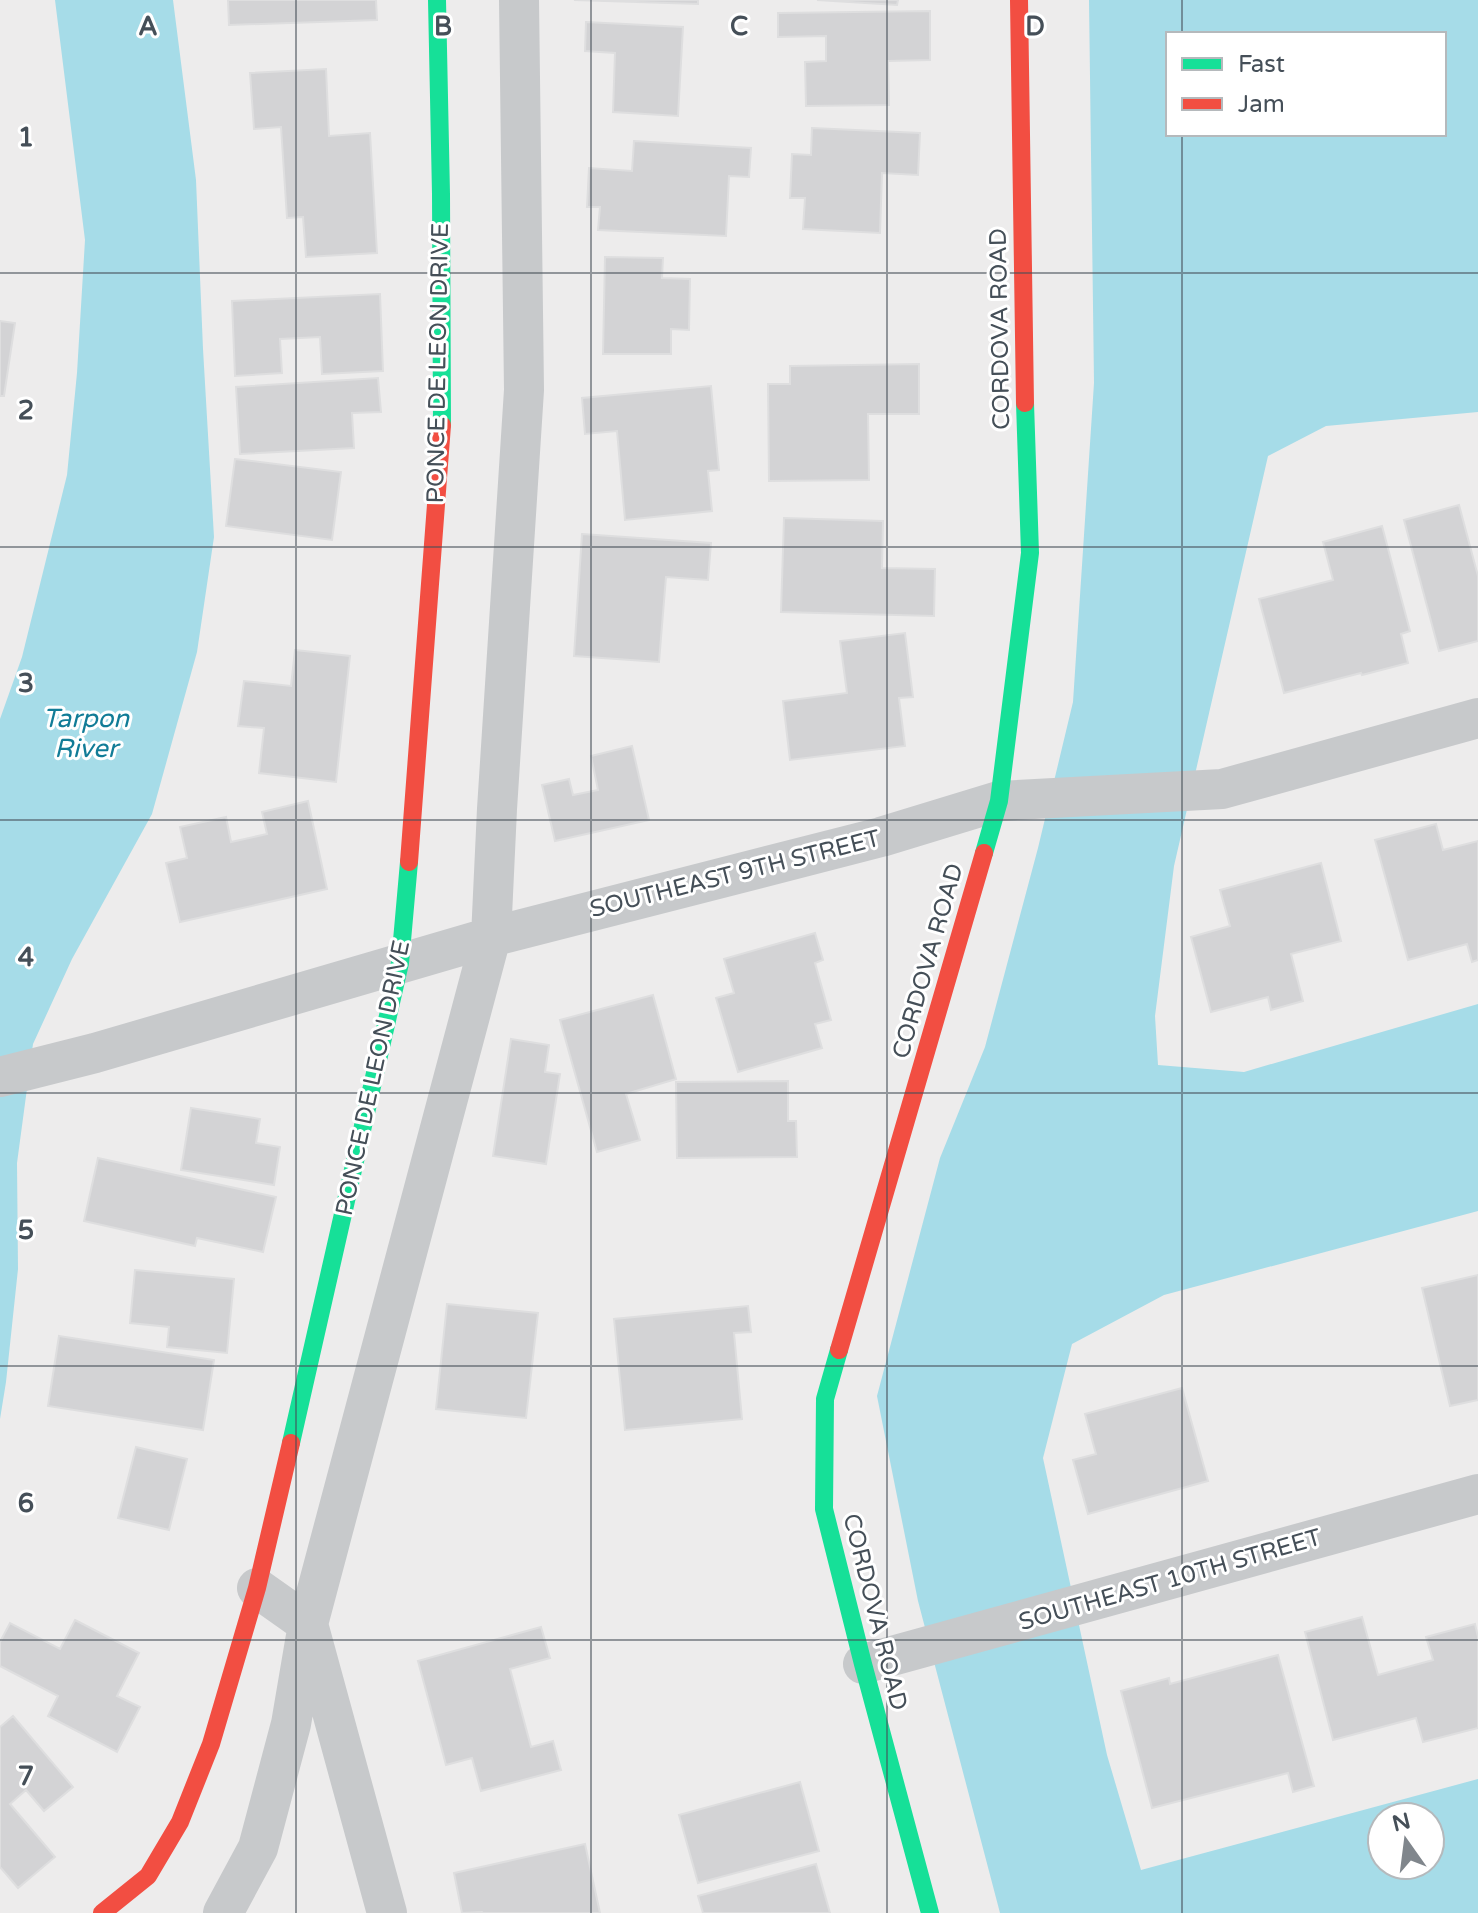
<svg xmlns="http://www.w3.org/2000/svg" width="1478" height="1913" font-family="'Varela Round',sans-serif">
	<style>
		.water { fill: #a6dce8; fill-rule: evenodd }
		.building { fill: #d3d3d5; stroke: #dededf; stroke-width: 2 }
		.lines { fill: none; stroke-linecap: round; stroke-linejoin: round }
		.street { stroke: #c7c9cb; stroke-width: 40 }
		.fast { stroke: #16e098; stroke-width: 18 }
		.jam { stroke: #f24e42; stroke-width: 18 }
		.grid { fill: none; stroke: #454f58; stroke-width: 2; stroke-opacity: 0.55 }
		.labels { text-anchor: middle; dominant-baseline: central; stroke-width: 6; stroke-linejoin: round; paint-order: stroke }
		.street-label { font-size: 24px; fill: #454f58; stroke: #fff }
		.water-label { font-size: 26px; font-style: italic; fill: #117c97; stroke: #fff }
		.grid-label { font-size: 26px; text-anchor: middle; font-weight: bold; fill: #454f58; stroke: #fff; stroke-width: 6; stroke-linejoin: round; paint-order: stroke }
	</style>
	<rect width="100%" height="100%" fill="#edecec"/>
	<path class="water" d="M55 0H173L196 180 203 349 214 537 197 652 152 814 72 959 33 1044 17 1163 18 1269 6 1382 0 1419V719L22 657 67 475 77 373 85 240Z
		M1089 0H1478V412L1326 426 1268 456 1174 866 1155 1016 1158 1065 1244 1072 1478 1004V1211L1164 1295 1072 1344 1043 1458 1107 1755 1141 1870 1478 1779V1913H1000L918 1601 877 1396 940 1158 985 1047 1038 848 1073 702 1094 383ZM1168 34H1444V134H1168ZM1382 1817H1430V1865H1382Z"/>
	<path class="building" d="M228 0H376L377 20 229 25Z
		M574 0H698V4Z
		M817 0H898L897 5Z
		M930 11V60L888 61 889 105 806 106 805 62 826 61V36L778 37V13Z
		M586 22 683 27 678 116 613 112 615 53 585 51Z
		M326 69 329 136 370 133 377 253 306 257 303 217 287 218 281 127 254 129 250 73Z
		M812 128 920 133 918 175 882 173 880 233 803 229 805 198H790L792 154 811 155Z
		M634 141 751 148 749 177 729 176 726 236 598 230 600 207H587L589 168 632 171Z
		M605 257 663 258 662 278 690 279 689 330 671 329V354H603Z
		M380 294 383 371 322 374 320 337 280 339 282 373 235 376 232 301Z
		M0 321 15 323 4 396H0Z
		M919 364V414H868L869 480 769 481 768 384H790V366Z
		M378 378 381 412 352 413 354 448 240 454 236 387Z
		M711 386 719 470 708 471 712 511 625 520 617 431 585 434 582 398Z
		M235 459 341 472 332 540 226 526Z
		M1459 505 1478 576V641L1439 651 1404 520Z
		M784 518 883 521 882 568 935 569 934 616 781 612Z
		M1382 526 1410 631 1401 634 1408 663 1362 675 1361 673 1284 693 1259 599 1333 580 1323 542Z
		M582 534 711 543 708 580 666 577 659 662 574 656Z
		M905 633 913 697 899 698 905 746 790 760 783 701 847 693 840 641Z
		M295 650 350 656 336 782 259 773 264 728 238 726 244 681 291 686Z
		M632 746 649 820 555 841 542 785 569 779 573 795 598 790 591 756Z
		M308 801 327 889 180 922 166 863 187 858 180 827 226 817 231 842 267 834 262 812Z
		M1436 824 1443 850 1478 841V960L1472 962 1467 944 1408 960 1375 840Z
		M1321 863 1341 941 1291 954 1303 1001 1271 1010 1268 997 1211 1012 1191 937 1230 926 1220 890Z
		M815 933 823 960 815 963 831 1020 815 1024 822 1048 738 1072 716 998 734 993 724 959Z
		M653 995 676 1079 626 1094 640 1140 597 1152 560 1020Z
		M511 1039 549 1045 545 1072 560 1074 546 1164 493 1156Z
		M788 1081V1121H796L797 1157 677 1158 676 1082Z
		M191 1108 260 1119 256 1143 280 1147 274 1185 181 1170Z
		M98 1158 276 1197 263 1252 197 1238 195 1246 84 1221Z
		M135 1270 234 1279 227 1353 167 1347 169 1327 130 1323Z
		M1478 1275V1400L1450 1406 1422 1288Z
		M447 1304 538 1313 526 1418 436 1409Z
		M748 1306 751 1332 734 1333 742 1419 625 1430 614 1319Z
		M59 1336 214 1360 203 1430 48 1406Z
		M1182 1388 1208 1481 1088 1514 1073 1460 1096 1454 1085 1414Z
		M136 1447 187 1459 169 1530 118 1518Z
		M1362 1617 1378 1675 1433 1660 1426 1637 1475 1624 1478 1637V1728L1423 1742 1416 1718 1333 1740 1305 1632Z
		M75 1620 139 1653 117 1696 140 1707 117 1752 48 1716 58 1696 0 1666V1642L10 1623 60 1649Z
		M541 1627 550 1658 510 1669 531 1747 553 1741 561 1770 481 1791 472 1758 446 1765 418 1661Z
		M1278 1655 1314 1786 1293 1792 1288 1773 1152 1808 1121 1691 1169 1678 1170 1684Z
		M13 1716 73 1787 44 1811 26 1790 10 1804 55 1857 18 1888 0 1867V1727Z
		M800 1782 819 1851 698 1883 679 1815Z
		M585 1844 600 1913H483L482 1912 462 1913 454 1873Z
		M816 1864 830 1913H703L698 1896Z"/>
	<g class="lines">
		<path class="street" d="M0 1077 95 1053 491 937 881 837 999 801 1222 789 1478 718
			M257 1588 308 1624 387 1913
			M863 1664 1478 1494
			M223 1913 258 1848 291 1724 308 1624 491 937 497 809 524 390 519 0"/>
		<path class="fast" d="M437 0 441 194 442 425
			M984 853 999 801 1030 553 1025 403
			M839 1350 825 1399 824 1509 863 1664 930 1913
			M291 1443 400 963 409 862"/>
		<path class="jam" d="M1019 0 1025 403
			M409 862 442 425
			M839 1350 984 853
			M102 1913 148 1876 180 1822 211 1744 257 1588 291 1443"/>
	</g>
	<path class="grid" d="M296 0V1913M591 0V1913M887 0V1913M1182 0V34M1182 134V1913M0 273H1478M0 547H1478M0 820H1478M0 1093H1478M0 1366H1478M0 1640H1478"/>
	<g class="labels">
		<g class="street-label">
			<text transform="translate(1000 329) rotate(-91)">CORDOVA ROAD</text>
			<text transform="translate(438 363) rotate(-89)">PONCE DE LEON DRIVE</text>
			<text transform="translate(735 874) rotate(-14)">SOUTHEAST 9TH STREET</text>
			<text transform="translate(928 961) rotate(-74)">CORDOVA ROAD</text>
			<text transform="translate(373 1078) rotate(-78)">PONCE DE LEON DRIVE</text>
			<text transform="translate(1170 1580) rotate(-16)">SOUTHEAST 10TH STREET</text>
			<text transform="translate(875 1612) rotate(76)">CORDOVA ROAD</text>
		</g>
		<g class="water-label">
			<text x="86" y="718">Tarpon<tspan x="86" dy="30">River</tspan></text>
		</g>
	</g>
	<g class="grid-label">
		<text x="148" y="35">A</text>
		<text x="443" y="35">B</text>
		<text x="739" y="35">C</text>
		<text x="1035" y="35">D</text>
		<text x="26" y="146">1</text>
		<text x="26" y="419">2</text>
		<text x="26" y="692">3</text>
		<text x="26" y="966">4</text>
		<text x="26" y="1239">5</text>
		<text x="26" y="1512">6</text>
		<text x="26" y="1785">7</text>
	</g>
	<rect x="1166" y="32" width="280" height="104" fill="#ffffff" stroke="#b5b9bc" stroke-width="2"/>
	<rect x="1182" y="58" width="40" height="12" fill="#16e098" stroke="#b5b9bc" stroke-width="2"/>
	<text x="1238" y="72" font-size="24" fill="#454f58">Fast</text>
	<rect x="1182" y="98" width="40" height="12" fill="#f24e42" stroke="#b5b9bc" stroke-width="2"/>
	<text x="1238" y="112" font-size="24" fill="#454f58">Jam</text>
	<g transform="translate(1406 1841) rotate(346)"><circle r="38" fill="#ffffff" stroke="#b5b9bc" stroke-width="2"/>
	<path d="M0-6L14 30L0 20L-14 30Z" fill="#80868c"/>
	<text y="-12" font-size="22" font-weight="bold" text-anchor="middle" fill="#454f58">N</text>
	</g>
</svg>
